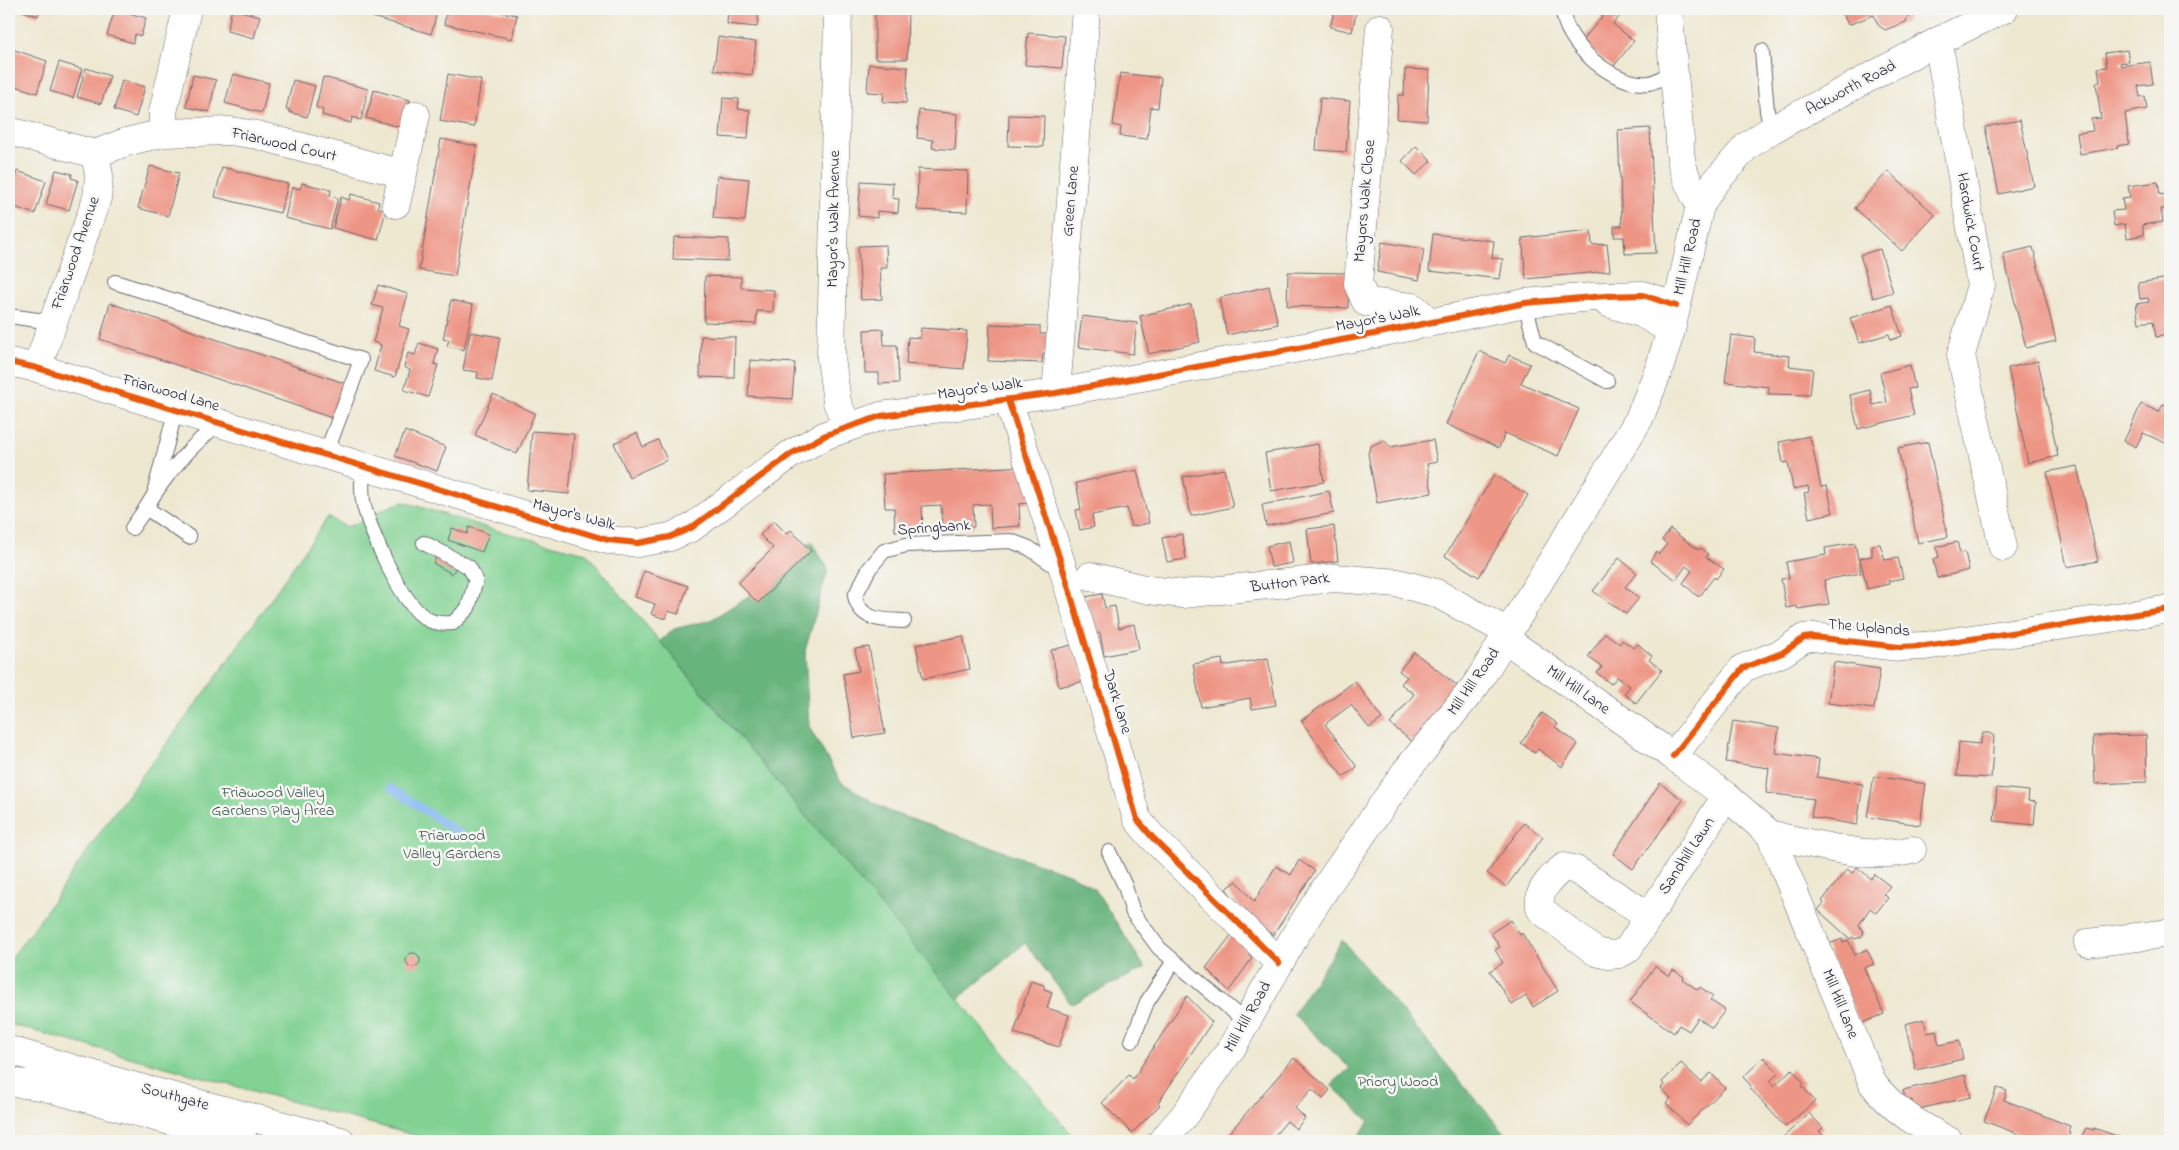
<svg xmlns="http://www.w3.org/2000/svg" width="2179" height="1150" font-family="'Indie Flower',sans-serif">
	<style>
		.green { fill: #81d293; stroke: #527a67 }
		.forest { fill: #68b47d; stroke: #456b5c }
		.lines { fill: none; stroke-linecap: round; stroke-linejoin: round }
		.stream { stroke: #86b7f2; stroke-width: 8 }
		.building { fill: #ee9686 }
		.lane-casing { stroke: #696770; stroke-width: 16 }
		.street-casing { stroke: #696770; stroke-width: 29 }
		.secondary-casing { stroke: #696770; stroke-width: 29 }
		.highway-casing { stroke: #696770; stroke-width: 29 }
		.lane { stroke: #fff; stroke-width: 14 }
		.street { stroke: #fff; stroke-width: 28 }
		.secondary { stroke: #fff; stroke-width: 28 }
		.highway { stroke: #fff; stroke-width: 28 }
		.cycleway-casing { stroke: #f6f6f2; stroke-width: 9 }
		.cycleway { stroke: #e8590c; stroke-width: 6 }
		.labels { text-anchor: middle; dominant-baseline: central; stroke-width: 5; stroke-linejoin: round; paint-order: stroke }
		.street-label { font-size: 16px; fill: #22223b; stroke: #f6f6f2 }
		.park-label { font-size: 16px; fill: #3e5755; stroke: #f6f6f2 }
	</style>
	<rect width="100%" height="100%" fill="#f6f6f2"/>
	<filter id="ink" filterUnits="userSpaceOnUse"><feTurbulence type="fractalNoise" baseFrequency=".02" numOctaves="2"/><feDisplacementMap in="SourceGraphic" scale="10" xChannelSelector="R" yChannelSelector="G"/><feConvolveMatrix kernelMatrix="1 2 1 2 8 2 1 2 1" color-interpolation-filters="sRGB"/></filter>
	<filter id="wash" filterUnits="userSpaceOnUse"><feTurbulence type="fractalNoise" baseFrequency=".0096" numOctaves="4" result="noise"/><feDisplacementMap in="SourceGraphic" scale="20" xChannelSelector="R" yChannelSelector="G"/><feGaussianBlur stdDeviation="1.12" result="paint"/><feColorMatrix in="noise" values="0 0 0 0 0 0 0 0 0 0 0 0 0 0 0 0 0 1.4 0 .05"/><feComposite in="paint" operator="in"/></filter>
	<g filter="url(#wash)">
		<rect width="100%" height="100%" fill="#eee8d1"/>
		<path class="green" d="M404 502 491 529 586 553 1077 1141H435L9 1024V961L39 921 110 818 210 686 328 517 346 527C367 521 383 506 404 502Z"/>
		<path class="forest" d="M811 541 828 569 805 651 809 727 841 782 888 811 1074 876 1095 889 1145 968 1071 1004 1025 943 958 999 660 641 674 629 711 620 750 595Z
			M1342 940 1511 1141H1356L1369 1121 1331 1085 1350 1068 1293 1014Z"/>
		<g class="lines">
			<path class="stream" d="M391 788 466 838"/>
		</g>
		<g id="blocks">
			<path class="building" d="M17 9H40L38 16Z
				M115 9 146 18 141 36 135 34 133 43 107 35Z
				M232 9 260 16 254 38 227 31Z
				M249 9H262L261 12Z
				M345 9H438L431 34Z
				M447 9H485L517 15 512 39 444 24Z
				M728 9H759L757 27 727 24Z
				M875 9H908L907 59H875Z
				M1335 9H1357L1352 32 1330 27Z
				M1594 9H1626L1613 24 1634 41 1613 67 1581 42 1603 16Z
				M1841 9H1906L1908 15 1906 22 1885 30 1878 25 1874 15 1848 25Z
				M1028 33 1065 36 1062 68 1025 65Z
				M718 37 756 42 752 75 714 70Z
				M9 48 47 61 37 93 9 84Z
				M2127 50 2129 62 2120 63 2121 66 2150 62 2153 84 2138 86 2140 97 2145 96 2147 109 2125 113 2129 144 2117 146 2118 148 2080 154 2077 133 2093 131 2091 119 2101 118 2096 83 2100 82 2098 68 2107 67 2105 53Z
				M59 62 82 69 73 98 50 91Z
				M869 64 908 67 906 103 883 102 884 93 867 92Z
				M86 68 110 76 101 104 77 97Z
				M1405 69 1429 70 1427 121 1397 119 1398 95H1404Z
				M1120 73 1161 78 1158 108 1151 107 1147 139 1120 136 1121 127 1113 125Z
				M233 74 269 83 262 113 225 103Z
				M448 74 481 80 474 127 440 121Z
				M193 75 216 80 209 112 186 107Z
				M323 77 368 89 361 120 352 117 351 123 322 115 323 110 316 107Z
				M122 80 145 87 136 117 114 110Z
				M293 80 315 86 307 117 289 112 290 110 286 109Z
				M374 90 410 100 403 128 366 118Z
				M723 98 739 99 738 109 750 110 748 139 720 137Z
				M1320 98 1350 101 1346 152 1316 150Z
				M919 110 957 114 955 150 932 148 933 140 917 138Z
				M1009 115 1044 116 1043 147 1008 146Z
				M2020 120 2034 186 1999 194 1985 127Z
				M1650 128 1656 253 1625 254 1624 237H1614V226H1622L1618 130Z
				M441 139 477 146 455 276 419 270Z
				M1416 146 1431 161 1416 175 1402 161Z
				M150 166 179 173 168 216 138 208Z
				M222 167 288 184 280 213 215 197Z
				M9 168 13 170 9 181Z
				M918 169 968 171 967 212 917 210Z
				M56 170 72 174 71 178 78 180 69 210 46 204Z
				M17 171 46 181 35 214 9 205V196Z
				M1888 171 1935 215 1902 251 1855 208Z
				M717 176 749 179 745 221 713 218Z
				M861 181 893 183 892 198 899 199 898 213 877 211V218L858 216Z
				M2158 182 2160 195 2170 193V208L2161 209 2163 222 2142 225 2144 235 2127 238 2125 224 2114 226 2112 211 2124 210 2122 199 2130 198 2128 186Z
				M302 183 331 190 330 196 338 198 330 229 285 218 292 187 300 189Z
				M351 194 379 202 378 208 386 210 378 240 333 228 341 197 349 200Z
				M1591 231 1592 245 1607 244 1610 271 1526 279 1522 238Z
				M1433 234 1494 241 1492 258 1503 259 1500 279 1429 271Z
				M674 237 729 239 728 261 673 259Z
				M1382 242 1424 249 1419 280 1377 272Z
				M886 245 887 268H880L882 299 861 300 858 246Z
				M2033 247 2056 341 2026 348 2003 254Z
				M1880 249 1893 292 1873 298 1860 255Z
				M1288 272 1349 273 1348 308 1287 306Z
				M705 276 741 277V288L774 290 773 312 757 311 756 324 704 322Z
				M2169 278 2170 335 2156 337 2153 321 2139 323 2136 304 2149 302 2148 298 2140 299 2138 283Z
				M378 285 408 294 399 326 409 329 395 377 374 371 381 345 373 342 383 308 372 305Z
				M1269 286 1278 324 1227 335 1219 298Z
				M451 300 473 305 464 350 447 346 449 340 443 339Z
				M110 303 347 384 332 418 100 339Z
				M1191 304 1200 342 1149 354 1140 316Z
				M1892 305 1902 336 1891 340 1889 334 1859 343 1850 318Z
				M1082 316 1137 323 1133 354 1078 347Z
				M990 324 1040 326V334H1051L1050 353H1043L1042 363 988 361Z
				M921 328 967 331 964 369 906 364 908 337 920 338Z
				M883 329 884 345H897L899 383 879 384V373H865L864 330Z
				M470 332 500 337 492 381 477 378 478 372 463 370Z
				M1731 335 1755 338 1754 352 1790 356 1789 366 1813 369 1810 395 1768 394 1769 387 1725 382Z
				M701 336 735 337 734 378 700 377Z
				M419 343 438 349 434 364 438 365 428 397 404 390 410 370 404 367 408 353 415 355Z
				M1479 351 1505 363 1509 355 1530 364 1521 383 1579 409 1558 456 1505 433 1499 448 1446 424Z
				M750 360 795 363 792 399 748 396Z
				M2038 361 2058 456 2028 463 2008 368Z
				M1910 365 1915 388 1908 389 1914 415 1858 429 1850 395 1870 390 1873 405 1887 402 1880 373Z
				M493 394 535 413 517 454 475 435Z
				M2141 404 2159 412 2163 404 2170 407V445L2143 433 2136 447 2124 441Z
				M405 431 446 447 437 471 395 456Z
				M532 431 574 434 569 494 527 490Z
				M637 433 643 447 658 440 667 460 629 477 614 443Z
				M1810 436 1821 487 1827 486 1833 513 1809 518 1804 493 1809 492 1808 486 1793 489 1788 462 1783 463 1779 442Z
				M1384 440 1390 447 1433 440 1437 462 1427 464 1432 493 1377 503 1368 453 1371 446Z
				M1928 442 1948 537 1918 543 1898 448Z
				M1318 444 1324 482 1271 491 1265 453Z
				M1026 466 1029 503 1019 504 1020 526 991 528 990 504 973 505 974 527 942 529 941 505 922 506 923 530 895 531 894 508H885L883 474Z
				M2077 466 2098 561 2067 567 2047 472Z
				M1224 469 1233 507 1191 516 1183 477Z
				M1137 470 1149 523 1131 527 1127 508 1092 515 1094 527 1080 530 1076 510 1081 509 1076 483Z
				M1494 475 1528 495 1479 577 1445 556Z
				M1329 491 1334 513 1266 526 1262 505Z
				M774 521 787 534 791 530 811 551 758 603 738 583 773 548 760 535Z
				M1334 526 1338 561 1311 564 1307 529Z
				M469 527 489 534 482 552 448 540 452 528 467 534Z
				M1670 529 1699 550 1701 548 1708 554 1706 557 1724 569 1716 579 1714 577 1700 596H1697L1683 583 1692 571 1686 566 1676 580 1650 561 1656 552 1659 554 1667 544 1662 540Z
				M1182 534 1186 559 1167 562 1162 538Z
				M1289 541 1293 563 1271 567 1267 546Z
				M1957 542 1960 553 1965 552 1969 570 1937 578 1933 559 1939 557 1936 547Z
				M1855 543 1861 573 1824 580 1829 604 1798 609 1797 606 1786 608 1781 579 1789 578 1786 562 1826 555 1825 548Z
				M1880 544 1885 560 1898 558 1903 578 1888 581 1889 584 1867 589 1860 558 1872 556V545Z
				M438 555 457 566 452 574 433 563Z
				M1619 558 1637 573 1625 587 1639 598 1626 614 1593 591Z
				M644 571 688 586 678 614 668 611 665 619 651 614 655 604 635 597Z
				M1102 594 1105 608 1115 606 1119 628 1134 624 1139 649 1104 656 1100 633 1093 634 1085 597Z
				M1605 633 1620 644 1622 640 1634 648 1638 644 1652 656 1649 660 1662 670 1636 703 1624 694 1630 686 1617 677 1611 684 1597 673 1602 667 1588 657Z
				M963 636 970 669 923 679 916 645Z
				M1076 644 1085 681 1059 687 1051 650Z
				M869 647 885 733 854 738 843 674 859 671 855 649Z
				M1414 652 1458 686 1414 743 1390 724 1414 694 1401 684 1407 677 1399 671Z
				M1268 658 1276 705 1252 709 1250 698 1201 707 1193 664 1222 659 1223 666Z
				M1834 662 1880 669 1874 709 1828 703Z
				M1355 681 1382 719 1369 728 1351 705 1325 724 1357 767 1343 777 1301 721Z
				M1542 713 1558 724 1555 727 1578 744 1562 767 1538 749 1535 753 1521 743Z
				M1733 721 1779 728 1775 753 1819 759 1817 777 1863 784 1857 825 1811 817 1814 799 1766 793 1769 768 1726 762Z
				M1983 733H1989L1994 736 1991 778 1957 776 1959 742 1980 744Z
				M2146 735 2147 782 2095 784 2093 736Z
				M1874 776 1926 784 1920 825 1867 817Z
				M1660 783 1683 800 1633 869 1613 854Z
				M1997 788 2029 791 2028 801 2036 802 2034 825 1994 821Z
				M1524 823 1543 837 1506 887 1487 873Z
				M1299 860 1315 871 1273 935 1251 921 1226 889 1237 881 1254 902 1276 866 1291 875Z
				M1857 867 1871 879 1874 874 1890 886 1884 894 1888 898 1876 913 1870 908 1859 925 1864 933 1861 937 1855 939 1852 937 1850 939 1818 910 1824 903 1822 901 1847 869 1852 873Z
				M1511 920 1520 935 1522 933 1558 991 1533 1007 1526 996 1512 1005 1490 971 1503 963 1495 950 1500 947 1491 933Z
				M1233 933 1252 958 1229 991 1206 968Z
				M1842 939 1843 942 1848 940 1855 955 1867 949 1874 964 1864 968 1884 1014 1860 1024 1826 945Z
				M406 960a7 7 0 1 1 14 0a7 7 0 1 1-14 0Z
				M1655 966 1669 976 1673 970 1684 977 1682 979 1698 990 1700 987 1713 996 1710 1000 1725 1010 1712 1028 1698 1018 1689 1031 1679 1025 1674 1033 1630 1002Z
				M1031 981 1044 985V989L1052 992 1047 1008 1069 1015 1059 1047 1014 1033Z
				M1187 996 1212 1022 1158 1103 1160 1105 1132 1133 1102 1103 1129 1075 1133 1079Z
				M1924 1019 1927 1033 1936 1031 1939 1045 1959 1041 1963 1059 1916 1070 1905 1024Z
				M1764 1057 1778 1073 1770 1081 1774 1086 1792 1069 1804 1083 1802 1086 1815 1101 1785 1127 1749 1087 1751 1086 1743 1077Z
				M1294 1058 1330 1090 1323 1099 1312 1089 1295 1108 1305 1118 1296 1129 1287 1121 1270 1141H1222Z
				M1681 1063 1701 1082 1711 1073 1725 1088 1687 1125 1666 1103 1671 1098 1661 1088 1664 1085 1662 1082Z
				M1965 1075 1971 1097 1914 1110 1912 1100 1906 1101 1903 1090Z
				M1997 1088 2007 1091 2004 1100 2070 1126 2068 1132 2071 1133 2067 1141H2036L1984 1121Z
				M1809 1113 1823 1128 1819 1131 1829 1141H1779Z
				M2086 1128 2094 1130V1128L2131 1141H2079Z
				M44 1138 58 1140V1141H44Z"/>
		</g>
	</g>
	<g filter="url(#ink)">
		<use href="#blocks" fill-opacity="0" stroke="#696770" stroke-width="1"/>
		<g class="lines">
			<defs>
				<path id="lane" d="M1563 9C1563 43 1614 87 1649 83 1657 82 1666 75 1673 71
					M1762 51 1767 111 1771 130
					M115 282 361 360 325 456
					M1525 303 1535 342 1607 381
					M9 316 52 322
					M363 468C362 481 361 493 364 506 372 535 400 600 424 617 433 624 443 624 453 623L468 608 476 580 469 567 424 543
					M155 489 176 409
					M132 528 146 508
					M189 537 146 508C164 476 192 444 221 422
					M904 621C882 620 860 621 855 596L869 569 884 551 906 545 1011 541 1029 548 1059 569
					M1109 852 1125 886 1133 913 1159 948 1247 1023
					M1132 1041 1147 1002 1174 961"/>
				<path id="street" d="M838 9 831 358 837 402 847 426
					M1380 28 1358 284 1366 302 1413 307 1430 322
					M1938 41 1981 285 1961 355 2003 547
					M9 131 95 154
					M163 133V112L187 9
					M396 204 416 115
					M1608 303 1641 313 1671 330
					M9 362 37 368 608 540 638 543 670 537 691 528 791 454 826 435 881 416 1056 393 1374 334 1525 303 1605 296 1643 295 1676 306
					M37 368 97 198 99 175 95 154 126 142 163 133 230 131 257 135 403 174
					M1056 393 1086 9
					M1008 400 1064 572 1137 819 1152 837 1279 963
					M1090 576 1149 590 1183 594 1334 578 1398 583 1436 593 1508 632
					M1504 638 1673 756 1726 796 1770 834 1784 838C1826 846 1870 860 1912 850
					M1673 756 1743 668 1782 653 1804 638 1813 637 1899 647 1925 646 2170 609
					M1770 834 1873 1084C1894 1111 1919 1125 1949 1141
					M1649 916 1576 870 1564 867C1551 877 1535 893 1541 910L1596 952 1609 955 1619 954 1628 949 1726 796
					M2088 943 2170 933"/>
				<path id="secondary" d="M1668 9 1680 139C1678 165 1689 184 1700 206"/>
				<path id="highway" d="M9 1050 125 1084 341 1141
					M9 1082 41 1086 244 1141
					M1162 1141 1183 1117 1231 1049 1296 934 1332 878 1406 771 1476 685 1639 419 1659 369 1671 330 1700 206 1712 186 1747 146 1771 130 1938 41 2004 9"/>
			</defs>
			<use href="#lane" class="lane-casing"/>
			<use href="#street" class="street-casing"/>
			<use href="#secondary" class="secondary-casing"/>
			<use href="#highway" class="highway-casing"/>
			<use href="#lane" class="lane"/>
			<use href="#street" class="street"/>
			<use href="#secondary" class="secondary"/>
			<use href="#highway" class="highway"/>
			<defs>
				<path id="cycleway" d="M9 362 37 368 608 540 638 543 670 537 691 528 791 454 826 435 881 416 1056 393 1374 334 1525 303 1605 296 1643 295 1676 306
					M1008 400 1064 572 1137 819 1152 837 1279 963
					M1673 756 1743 668 1782 653 1804 638 1813 637 1899 647 1925 646 2170 609"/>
			</defs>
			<use href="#cycleway" class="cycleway-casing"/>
			<use href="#cycleway" class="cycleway"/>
		</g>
	</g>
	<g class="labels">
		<g class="street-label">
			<text transform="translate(1851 88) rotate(-28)">Ackworth Road</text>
			<text transform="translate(284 145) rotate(13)">Friarwood Court</text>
			<text transform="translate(1071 201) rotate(-85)">Green Lane</text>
			<text transform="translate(1365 201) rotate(-85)">Mayors Walk Close</text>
			<text transform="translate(834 219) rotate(-89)">Mayor's Walk Avenue</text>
			<text transform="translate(1970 222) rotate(80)">Hardwick Court</text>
			<text transform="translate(76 253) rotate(-71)">Friarwood Avenue</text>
			<text transform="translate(1688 257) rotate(-77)">Mill Hill Road</text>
			<text transform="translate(1378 319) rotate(-11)">Mayor's Walk</text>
			<text transform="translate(980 389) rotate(-8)">Mayor's Walk</text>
			<text transform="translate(171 393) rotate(16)">Friarwood Lane</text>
			<text transform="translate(574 515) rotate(15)">Mayor's Walk</text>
			<text transform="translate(934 528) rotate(-4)">Springbank</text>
			<text transform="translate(1290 583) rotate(-7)">Button Park</text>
			<text transform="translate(1869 628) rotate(5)">The Uplands</text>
			<text transform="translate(1474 682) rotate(-55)">Mill Hill Road</text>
			<text transform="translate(1578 690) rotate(35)">Mill Hill Lane</text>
			<text transform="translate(1117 702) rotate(73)">Dark Lane</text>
			<text transform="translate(1687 856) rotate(-57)">Sandhill Lawn</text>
			<text transform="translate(1840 1004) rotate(68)">Mill Hill Lane</text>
			<text transform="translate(1248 1017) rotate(-60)">Mill Hill Road</text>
			<text transform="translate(175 1097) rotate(15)">Southgate</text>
		</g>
		<g class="park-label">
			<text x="273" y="793">Friawood Valley<tspan x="273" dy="18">Gardens Play Area</tspan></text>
			<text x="452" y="836">Friarwood<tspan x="452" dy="18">Valley Gardens</tspan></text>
			<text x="1398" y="1082">Priory Wood</text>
		</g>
	</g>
	<rect width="2179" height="1150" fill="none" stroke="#f6f6f2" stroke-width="30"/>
</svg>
